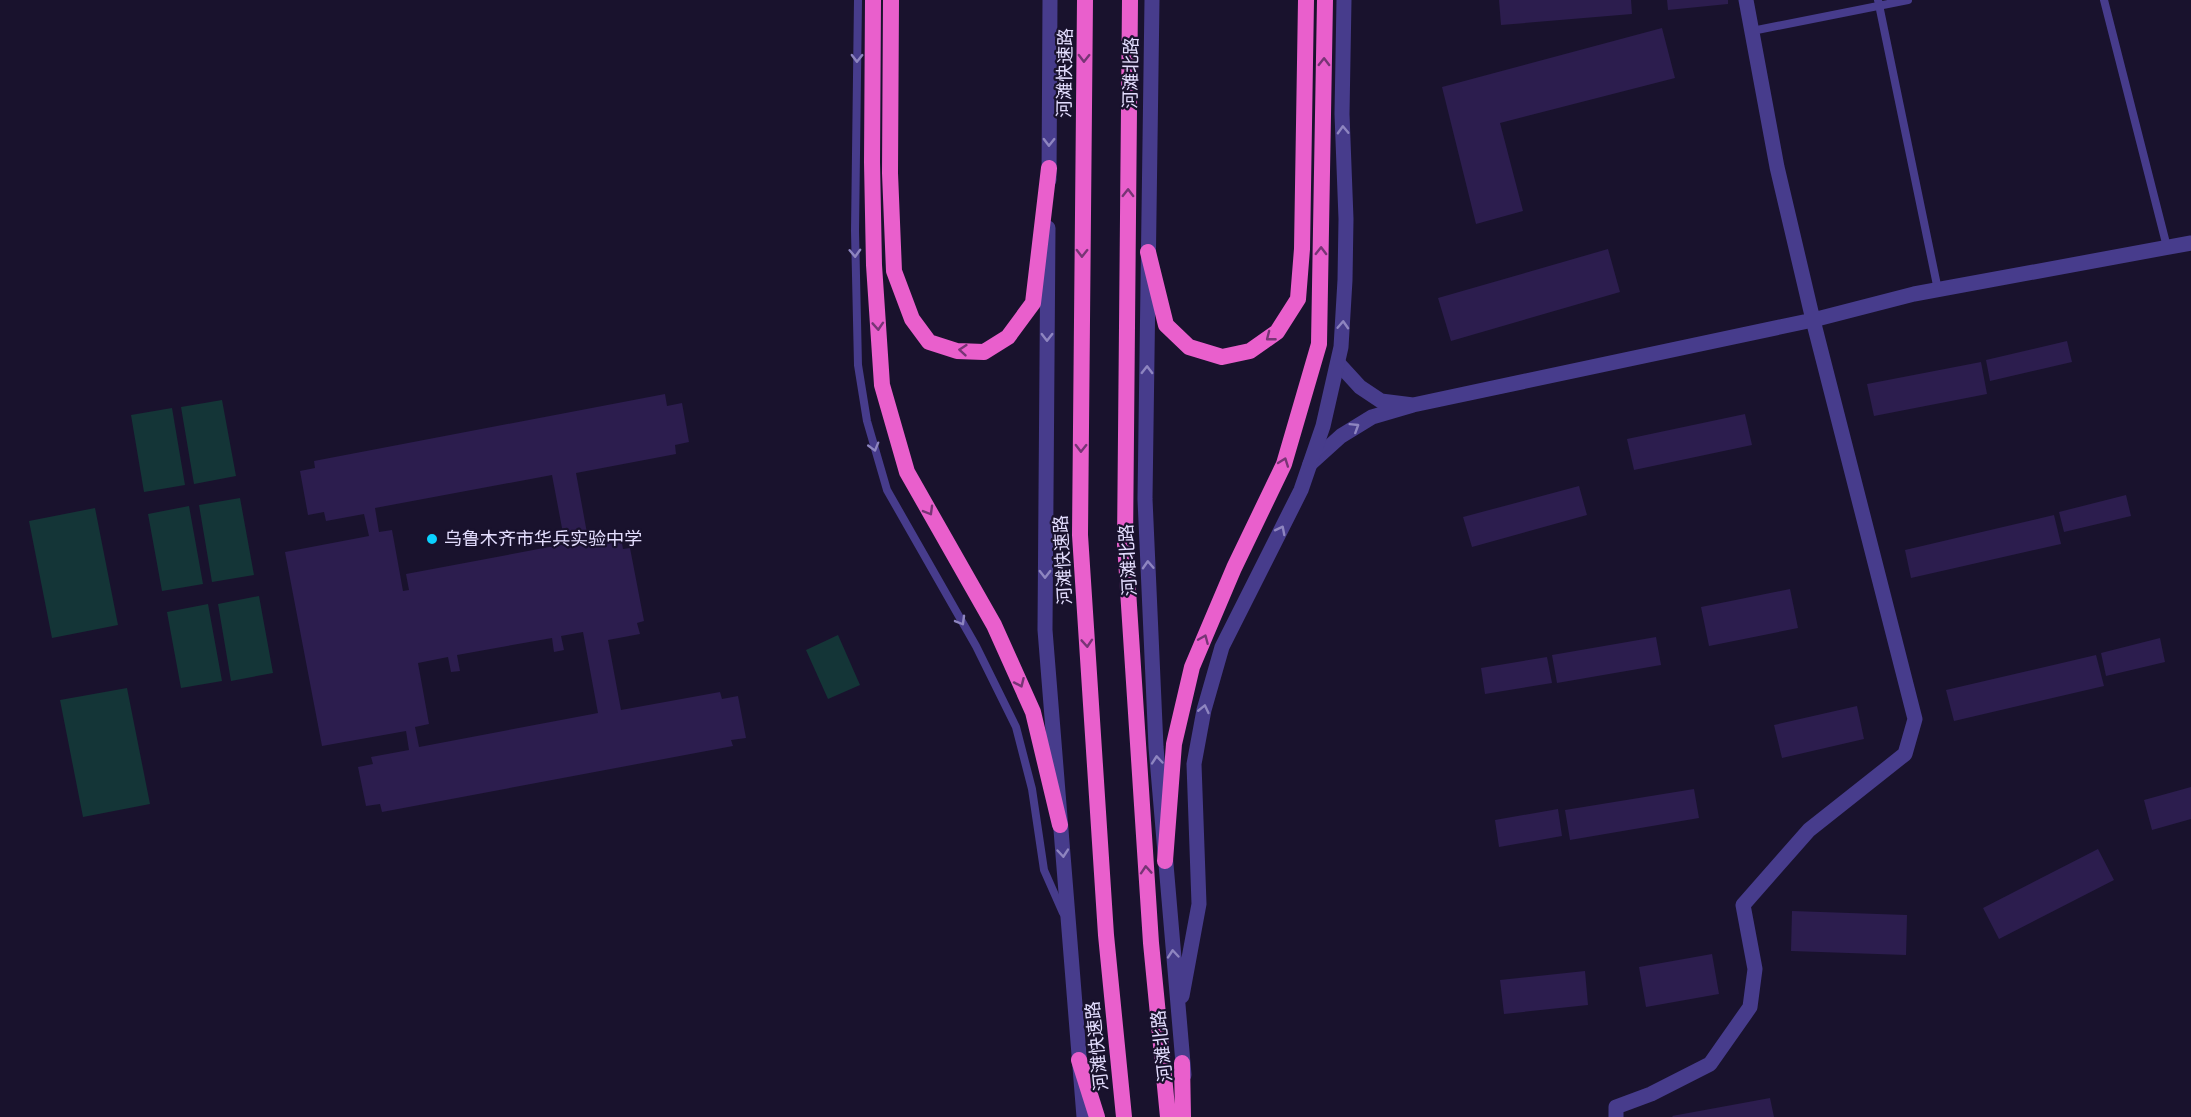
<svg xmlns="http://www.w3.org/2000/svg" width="2191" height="1117" font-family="Figtree,'Noto Sans SC',sans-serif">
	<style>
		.green { fill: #143537 }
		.building { fill: #2c1d4e; fill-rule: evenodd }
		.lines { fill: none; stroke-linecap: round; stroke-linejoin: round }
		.service { stroke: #473c8c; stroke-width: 8 }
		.minor { stroke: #473c8c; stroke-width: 15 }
		.tertiary { stroke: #473c8c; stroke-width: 15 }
		.trunk { stroke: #e95fcc; stroke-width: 16 }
		.oneway { stroke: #8e85c0 }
		.oneway2 { stroke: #773575 }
		.poi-dot { fill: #0ad1ff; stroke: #19122d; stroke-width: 2 }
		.labels { text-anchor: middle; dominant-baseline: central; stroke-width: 4.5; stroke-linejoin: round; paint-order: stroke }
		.street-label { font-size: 18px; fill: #e4deff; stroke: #19122d }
		.poi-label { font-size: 18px; fill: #e4deff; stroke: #19122d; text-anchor: start }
	</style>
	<rect width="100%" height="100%" fill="#19122d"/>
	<path class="green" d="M222 400 236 476 194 484 181 407Z
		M172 408 185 485 144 492 131 415Z
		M240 498 254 575 212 582 199 505Z
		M189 506 203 584 162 591 148 514Z
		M95 508 118 625 52 638 29 521Z
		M259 596 273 673 231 681 218 604Z
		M208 604 222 681 181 688 167 612Z
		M838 635 860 685 828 699 806 650Z
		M127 688 150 804 83 817 60 700Z"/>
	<path class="building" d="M1499 0H1631L1632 14 1501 25Z
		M1667 0H1728V4L1668 10Z
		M1662 28 1675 78 1500 123 1523 211 1476 224 1442 87Z
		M1608 249 1620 292 1451 341 1438 298Z
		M2067 341 2072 362 1990 381 1986 360Z
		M1981 362 1987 394 1874 416 1867 384Z
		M665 394 667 406 682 403 689 442 675 445 676 454 576 473 589 544 621 538 623 549 630 548 644 621 637 623 640 634 608 640 621 710 720 692 722 699 738 696 746 738 731 740 733 746 382 812 380 804 366 806 358 767 373 764 371 757 409 750 406 731 322 746 285 552 369 536 364 514 326 521 324 512 308 515 300 471 315 468 314 461ZM552 475 565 544 406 574 409 590 403 591 392 530 379 532 375 508ZM583 632 598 713 419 747 415 727 429 724 418 663 448 657 451 672 460 671 457 655 552 638 554 652 564 650 561 636Z
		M1745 414 1752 445 1634 470 1627 439Z
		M1579 486 1587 515 1472 547 1463 517Z
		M2126 495 2131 516 2064 532 2059 512Z
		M2054 515 2061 544 1911 578 1905 550Z
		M1790 589 1798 628 1709 646 1701 607Z
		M1656 637 1661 665 1557 683 1552 655Z
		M2160 638 2165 662 2106 676 2101 653Z
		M2096 655 2104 686 1954 721 1946 690Z
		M1547 657 1552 683 1485 694 1481 668Z
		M1857 706 1864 739 1782 758 1774 725Z
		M2191 787V819L2152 830 2144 800Z
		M1694 789 1699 818 1570 840 1565 810Z
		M1558 809 1562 836 1499 847 1495 820Z
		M2098 849 2114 880 1999 939 1983 908Z
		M1792 911 1907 915 1906 955 1791 951Z
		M1712 954 1719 994 1646 1007 1639 967Z
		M1585 971 1588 1005 1504 1014 1500 980Z
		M1770 1098 1774 1117H1673L1672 1116Z"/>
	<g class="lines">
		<path class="service" d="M858 0 855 231 858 365 867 421 887 490 976 646 1016 727 1032 789 1044 870 1063 913
			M1878 0 1938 290
			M2104 0 2167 247
			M1752 31 1908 0"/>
		<path class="minor" d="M1413 405 1813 320 1914 294 2191 243
			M1310 464 1341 436 1372 417 1413 405 1381 401 1360 387 1338 363
			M1616 1117V1107L1651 1094 1710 1064 1750 1007 1755 969 1743 905 1809 830 1905 754 1915 719 1813 320 1777 167 1746 0"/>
		<path class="tertiary" d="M1152 0 1145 499 1156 747 1184 1075
			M1049 180 1050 0
			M1048 228 1045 630 1084 1117
			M1182 996 1199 904 1194 764 1204 710 1222 647 1301 490 1323 426 1341 347 1345 280 1346 219 1342 114 1344 0"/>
		<path class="trunk" d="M873 0 872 162 874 265 882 385 907 472 994 625 1033 712 1060 825
			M891 0 890 173 894 271 912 319 929 342 957 351 984 352 1008 337 1033 303 1049 168
			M1085 0 1080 535 1106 935 1124 1117
			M1130 0 1125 544 1151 943 1168 1117
			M1148 252 1166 325 1189 347 1222 357 1250 351 1277 332 1298 299 1302 249 1306 0
			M1165 861 1174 744 1192 667 1234 568 1284 464 1319 344 1325 0
			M1079 1060 1097 1117
			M1182 1063 1183 1117"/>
	</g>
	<defs><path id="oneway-chevron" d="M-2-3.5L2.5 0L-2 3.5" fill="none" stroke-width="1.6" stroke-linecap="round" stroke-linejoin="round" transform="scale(1.5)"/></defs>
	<g class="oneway">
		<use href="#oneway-chevron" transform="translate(857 58) rotate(91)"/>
		<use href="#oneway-chevron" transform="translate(1343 130) rotate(-92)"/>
		<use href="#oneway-chevron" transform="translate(1049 142) rotate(91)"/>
		<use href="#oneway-chevron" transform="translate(855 253) rotate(88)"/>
		<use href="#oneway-chevron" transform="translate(1343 325) rotate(-87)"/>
		<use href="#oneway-chevron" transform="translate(1047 337) rotate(90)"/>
		<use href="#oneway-chevron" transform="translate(1147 370) rotate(-89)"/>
		<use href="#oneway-chevron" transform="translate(1355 427) rotate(-32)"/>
		<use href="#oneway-chevron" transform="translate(874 447) rotate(74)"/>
		<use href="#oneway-chevron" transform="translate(1281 530) rotate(-63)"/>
		<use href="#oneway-chevron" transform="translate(1148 565) rotate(-93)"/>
		<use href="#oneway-chevron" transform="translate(1045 574) rotate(90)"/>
		<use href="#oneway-chevron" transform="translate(961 621) rotate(60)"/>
		<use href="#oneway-chevron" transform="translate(1204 709) rotate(-77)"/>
		<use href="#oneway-chevron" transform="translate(1157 760) rotate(-95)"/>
		<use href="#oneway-chevron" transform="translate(1063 853) rotate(85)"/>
		<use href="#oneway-chevron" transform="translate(1173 954) rotate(-95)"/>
	</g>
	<g class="oneway2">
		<use href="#oneway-chevron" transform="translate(1084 58) rotate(91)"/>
		<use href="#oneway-chevron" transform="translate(1324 62) rotate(-89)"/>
		<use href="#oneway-chevron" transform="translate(1128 193) rotate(-89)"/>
		<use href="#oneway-chevron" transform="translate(1321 251) rotate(-89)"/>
		<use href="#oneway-chevron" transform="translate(1082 253) rotate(91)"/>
		<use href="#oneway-chevron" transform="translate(878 326) rotate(86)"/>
		<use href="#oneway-chevron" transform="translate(1270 337) rotate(142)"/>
		<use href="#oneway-chevron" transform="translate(963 350) rotate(-175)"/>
		<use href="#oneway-chevron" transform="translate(1081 448) rotate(91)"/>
		<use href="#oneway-chevron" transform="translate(1284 462) rotate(-70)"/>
		<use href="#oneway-chevron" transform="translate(929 511) rotate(60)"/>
		<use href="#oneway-chevron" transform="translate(1204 639) rotate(-67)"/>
		<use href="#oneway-chevron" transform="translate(1087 643) rotate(86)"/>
		<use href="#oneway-chevron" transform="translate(1020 683) rotate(66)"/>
		<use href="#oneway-chevron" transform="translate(1146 870) rotate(-94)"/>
	</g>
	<circle class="poi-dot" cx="432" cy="539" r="6"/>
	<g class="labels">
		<g class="street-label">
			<text transform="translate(1065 73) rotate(-89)">河滩快速路</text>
			<text transform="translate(1131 73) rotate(-89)">河滩北路</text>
			<text transform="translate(1063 560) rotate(-93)">河滩快速路</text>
			<text transform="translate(1128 560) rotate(-93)">河滩北路</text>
			<text transform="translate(1097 1046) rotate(-96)">河滩快速路</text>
			<text transform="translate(1162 1046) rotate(-96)">河滩北路</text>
		</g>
		<g class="poi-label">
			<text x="444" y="539">乌鲁木齐市华兵实验中学</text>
		</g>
	</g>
</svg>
